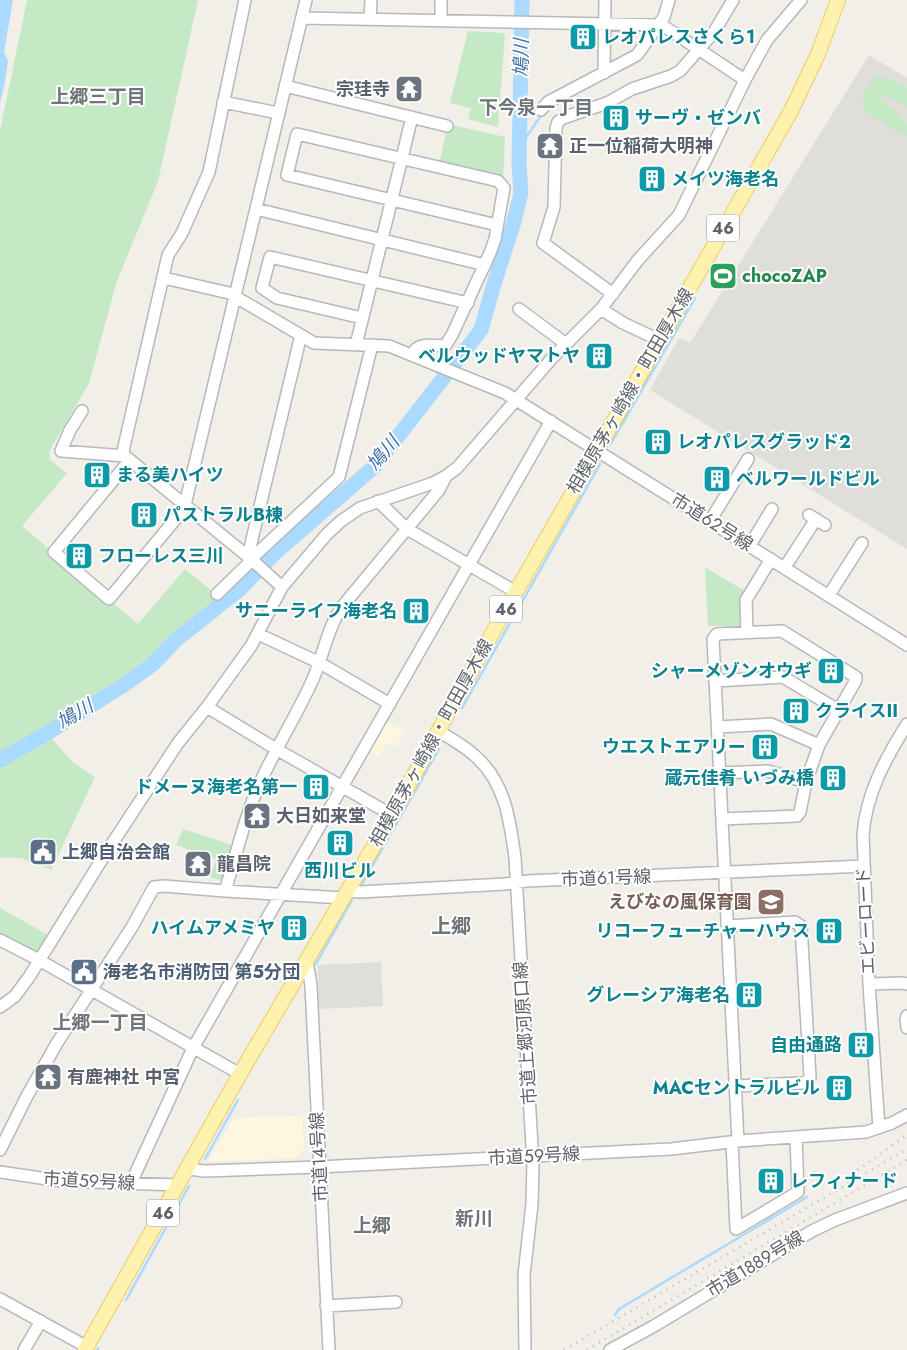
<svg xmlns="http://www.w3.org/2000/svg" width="907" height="1350" font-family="Jost,'Noto Sans JP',sans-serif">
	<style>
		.commercial { fill: #fef7e0 }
		.industrial { fill: #e0deda }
		.green { fill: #c5e8c5 }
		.water { fill: #aadaff }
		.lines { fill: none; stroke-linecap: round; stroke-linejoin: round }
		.stream { stroke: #aadaff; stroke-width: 2.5 }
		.river { stroke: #aadaff; stroke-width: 15 }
		.minor-casing { stroke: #b5b8bc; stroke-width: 14 }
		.major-casing { stroke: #f2c960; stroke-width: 16 }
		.minor { stroke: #fff; stroke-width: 11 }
		.major { stroke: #fff2af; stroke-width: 14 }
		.rail { stroke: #b6b7b8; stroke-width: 2.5; stroke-dasharray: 1 6; stroke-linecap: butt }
		.labels { text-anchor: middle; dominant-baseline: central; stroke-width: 4; stroke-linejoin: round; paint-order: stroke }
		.shield { fill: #fff; stroke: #8f9295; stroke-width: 1 }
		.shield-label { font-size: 16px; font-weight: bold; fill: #5f6368 }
		.culture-label { font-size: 18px; font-weight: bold; fill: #0d838f; stroke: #fff; text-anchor: end }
		.worship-label { font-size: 18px; font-weight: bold; fill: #5b616d; stroke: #fff; text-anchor: start }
		.leisure-label { font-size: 18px; font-weight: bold; fill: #27864d; stroke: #fff; text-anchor: start }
		.street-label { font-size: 18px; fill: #5f6368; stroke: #fff }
		.service-label { font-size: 18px; font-weight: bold; fill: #4e5e75; stroke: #fff; text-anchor: start }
		.education-label { font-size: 18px; font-weight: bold; fill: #785e54; stroke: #fff; text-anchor: end }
		.water-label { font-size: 19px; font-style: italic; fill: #4174aa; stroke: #fff }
		.neighbourhood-label { font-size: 19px; font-weight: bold; fill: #70757a; stroke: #fff }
		.quarter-label { font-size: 20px; font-weight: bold; fill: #70757a; stroke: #fff }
	</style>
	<rect width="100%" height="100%" fill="#f1efe8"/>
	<path class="commercial" d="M384 721 404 731 396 747 387 742 379 757 368 750Z
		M302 1116 304 1148 295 1158 208 1162 234 1118Z"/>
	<path class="industrial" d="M869 55 907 78V549L650 390 679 338 690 343Z
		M381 962 383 1006 319 1009 318 965Z"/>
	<path class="green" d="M27 0H198L158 181 116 284 89 383 50 450 49 459 67 473 22 526 138 624 185 569 219 597 147 662 102 695 46 731 71 761 95 777 51 870 21 858H0V131Z
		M468 31 505 33 498 127 468 119 471 108 450 103Z
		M876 75 897 82 907 88V106C898 103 891 95 881 96L880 98C886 105 895 109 900 115 903 119 902 121 907 124V136L888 128 880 120 870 116 862 105 864 92Z
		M448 124 505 137 503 182 439 164Z
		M705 568 708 569 745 591 742 622 739 626H708Z
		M183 829 235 846 225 882 210 877 216 859 176 845Z
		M0 908 48 935 32 963 0 945Z"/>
	<path class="water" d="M0 0H13L4 52 8 61 4 87 0 103Z"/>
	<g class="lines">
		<path class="stream" d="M519 148 542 114
			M610 445 695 298
			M462 708 600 464
			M362 884 439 749
			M316 964 352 900
			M205 1159 238 1100
			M126 1300 189 1186
			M615 1315 619 1309 807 1197
			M97 1350 98 1348"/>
		<path class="river" d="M0 760 46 734 127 683 153 664 176 640 239 590 275 553 374 467 481 330 493 287 513 225 521 193 519 165 522 0"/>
		<defs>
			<path id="minor" d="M302 18 662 25 745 80
				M370 19 371 0
				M441 20V0
				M604 73 605 0
				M285 86 447 126
				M223 102 278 113
				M541 110 548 102 637 55 664 17 669 0
				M256 209 485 265
				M164 278 229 293 314 343 389 346 505 393 907 645
				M613 294 543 243 554 207 556 128 558 122 563 118 607 103 632 89 671 76 680 71 714 32 733 0
				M519 309 566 344
				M601 309 623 323 659 340
				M362 318 277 298 262 288 270 257 468 303
				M356 345 412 117
				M412 355C418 341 432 346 445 346L452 335 490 253 495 239 504 188 498 181 297 134 287 175 497 225
				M82 411 70 430 61 451 125 456 251 559 282 587
				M125 456 123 451 168 255 182 233 209 172 245 0
				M130 460 54 552 109 599 184 509 306 0
				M378 501 407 529 516 592
				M809 515 825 525
				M710 521 748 459
				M750 545 772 509
				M248 556 301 335
				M785 567 816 519
				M217 594 249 563 251 559 339 477 372 345
				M829 595 862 543
				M747 632 746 600 771 559
				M258 634 320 663 390 704
				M715 681 783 677 838 710
				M207 707 276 749 392 815
				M718 727 771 724 819 745
				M438 731C450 738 463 745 474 755 505 781 510 820 515 858L533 1163 532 1204 524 1275 525 1349
				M720 773 768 771 806 782
				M722 819 797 816 800 812 806 782 819 745 856 680V677L782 631 717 634 713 639 738 1141
				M225 891C236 857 244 818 259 785 275 749 297 715 313 679 323 656 327 630 341 608L439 490 446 476
				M348 891 360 892 505 884 527 881 864 866
				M727 926 795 922 801 926 810 1077 808 1081 802 1083 735 1086
				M0 940 39 960 240 1074
				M307 964 309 972 311 986 329 1350
				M869 984 903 983 907 984
				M0 1007 15 996 29 977 104 856 178 743 207 707 251 646 282 587 327 534 341 521 360 508 433 483 446 476 457 468 553 357 601 309 638 260 679 215 745 80 767 40 801 0
				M907 1016 906 1020 907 1028
				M879 1128 869 984 863 835C866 793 886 758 907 724
				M732 1142 736 1229 798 1192 796 1137
				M0 1150 27 1096 57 1043 132 927 154 887 164 886 225 891 344 898
				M188 1169 205 1171 319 1167 671 1149 738 1141 866 1132 892 1123 907 1115
				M0 1172 61 1181 178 1185
				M131 1183 193 1048 551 421
				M0 1299 87 1347
				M326 1306 396 1302
				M24 1350 41 1321
				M610 1350 654 1326 812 1231 835 1220 907 1193"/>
			<path id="major" d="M85 1350 240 1074 392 815 494 630 791 111 818 54 838 0"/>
		</defs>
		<use href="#minor" class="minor-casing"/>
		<use href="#major" class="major-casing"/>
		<use href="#minor" class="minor"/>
		<use href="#major" class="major"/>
		<path class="rail" d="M852 1174 907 1135
			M564 1350 907 1149
			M587 1350 907 1160"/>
	</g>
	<defs>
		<symbol id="building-square" viewBox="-11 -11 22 22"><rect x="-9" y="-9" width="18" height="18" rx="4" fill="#0f9aa8" stroke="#fff"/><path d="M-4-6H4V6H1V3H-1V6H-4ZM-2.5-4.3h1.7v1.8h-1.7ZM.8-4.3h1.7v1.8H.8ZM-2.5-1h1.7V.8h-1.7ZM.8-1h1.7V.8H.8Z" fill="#fff"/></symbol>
		<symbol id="temple-square" viewBox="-11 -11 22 22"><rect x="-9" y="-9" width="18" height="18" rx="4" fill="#6b7280" stroke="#fff"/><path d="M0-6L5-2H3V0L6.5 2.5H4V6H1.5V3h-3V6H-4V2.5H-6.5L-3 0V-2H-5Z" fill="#fff"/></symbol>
		<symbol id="stadium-square" viewBox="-11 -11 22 22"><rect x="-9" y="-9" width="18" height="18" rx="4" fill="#2e9e5b" stroke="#fff"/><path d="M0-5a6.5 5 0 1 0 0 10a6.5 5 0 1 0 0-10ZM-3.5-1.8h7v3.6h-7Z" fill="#fff"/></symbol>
		<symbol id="civic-square" viewBox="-11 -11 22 22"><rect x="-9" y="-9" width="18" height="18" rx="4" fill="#5c6f8a" stroke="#fff"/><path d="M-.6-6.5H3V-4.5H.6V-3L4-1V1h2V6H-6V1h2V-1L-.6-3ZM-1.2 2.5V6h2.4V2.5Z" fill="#fff"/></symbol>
		<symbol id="school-square" viewBox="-11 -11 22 22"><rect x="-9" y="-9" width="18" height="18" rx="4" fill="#8d6e63" stroke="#fff"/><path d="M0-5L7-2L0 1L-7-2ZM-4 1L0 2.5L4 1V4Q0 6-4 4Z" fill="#fff"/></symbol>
	</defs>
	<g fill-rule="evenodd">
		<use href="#building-square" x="567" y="21" width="32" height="32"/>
		<use href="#temple-square" x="393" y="73" width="32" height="32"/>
		<use href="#building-square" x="600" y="102" width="32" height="32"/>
		<use href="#temple-square" x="534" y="130" width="32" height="32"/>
		<use href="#building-square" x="636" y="163" width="32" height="32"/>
		<use href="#stadium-square" x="707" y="260" width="32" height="32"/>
		<use href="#building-square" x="583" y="340" width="32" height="32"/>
		<use href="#building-square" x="642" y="426" width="32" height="32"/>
		<use href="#building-square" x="81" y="459" width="32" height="32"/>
		<use href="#building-square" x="701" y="463" width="32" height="32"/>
		<use href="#building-square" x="128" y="499" width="32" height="32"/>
		<use href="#building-square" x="63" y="540" width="32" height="32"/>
		<use href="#building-square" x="400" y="595" width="32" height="32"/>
		<use href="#building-square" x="815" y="655" width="32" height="32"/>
		<use href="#building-square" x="780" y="695" width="32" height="32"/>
		<use href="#building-square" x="749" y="731" width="32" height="32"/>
		<use href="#building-square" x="817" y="762" width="32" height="32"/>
		<use href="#building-square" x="300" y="771" width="32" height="32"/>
		<use href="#temple-square" x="241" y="800" width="32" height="32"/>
		<use href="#building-square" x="324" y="827" width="32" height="32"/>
		<use href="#civic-square" x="27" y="836" width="32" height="32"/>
		<use href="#temple-square" x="182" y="848" width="32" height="32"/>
		<use href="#school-square" x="755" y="886" width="32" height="32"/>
		<use href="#building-square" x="278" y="912" width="32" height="32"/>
		<use href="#building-square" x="813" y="915" width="32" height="32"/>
		<use href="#civic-square" x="68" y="956" width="32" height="32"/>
		<use href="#building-square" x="733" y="979" width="32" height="32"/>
		<use href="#building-square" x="845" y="1029" width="32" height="32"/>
		<use href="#temple-square" x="32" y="1061" width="32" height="32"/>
		<use href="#building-square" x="823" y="1072" width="32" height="32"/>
		<use href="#building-square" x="755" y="1165" width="32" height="32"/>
	</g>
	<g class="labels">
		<g class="shield">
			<rect x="707" y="214.5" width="32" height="27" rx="4"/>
			<rect x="490" y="595.5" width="32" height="27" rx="4"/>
			<rect x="147" y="1199.5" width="32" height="27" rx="4"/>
		</g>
		<g class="shield-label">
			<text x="723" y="228">46</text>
			<text x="506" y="609">46</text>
			<text x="163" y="1213">46</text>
		</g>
		<g class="culture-label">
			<text x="602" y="37" text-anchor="start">レオパレスさくら1</text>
			<text x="635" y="118" text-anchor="start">サーヴ・ゼンバ</text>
			<text x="671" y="179" text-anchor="start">メイツ海老名</text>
			<text x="580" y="356">ベルウッドヤマトヤ</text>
			<text x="677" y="442" text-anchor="start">レオパレスグラッド2</text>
			<text x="116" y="475" text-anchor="start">まる美ハイツ</text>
			<text x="736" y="479" text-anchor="start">ベルワールドビル</text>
			<text x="163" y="515" text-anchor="start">パストラルB棟</text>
			<text x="98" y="556" text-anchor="start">フローレス三川</text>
			<text x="397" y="611">サニーライフ海老名</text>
			<text x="812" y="671">シャーメゾンオウギ</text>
			<text x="815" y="711" text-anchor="start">クライスII</text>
			<text x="746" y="747">ウエストエアリー</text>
			<text x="814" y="778">蔵元佳肴 いづみ橋</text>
			<text x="297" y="787">ドメーヌ海老名第一</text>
			<text x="340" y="871" text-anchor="middle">西川ビル</text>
			<text x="275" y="928">ハイムアメミヤ</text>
			<text x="810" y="931">リコーフューチャーハウス</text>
			<text x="730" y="995">グレーシア海老名</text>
			<text x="842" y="1045">自由通路</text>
			<text x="820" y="1088">MACセントラルビル</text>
			<text x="790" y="1181" text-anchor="start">レフィナード</text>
		</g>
		<g class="worship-label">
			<text x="390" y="89" text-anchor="end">宗珪寺</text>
			<text x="569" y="146">正一位稲荷大明神</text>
			<text x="276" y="816">大日如来堂</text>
			<text x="217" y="864">龍昌院</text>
			<text x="67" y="1077">有鹿神社 中宮</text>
		</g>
		<g class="leisure-label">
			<text x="742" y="276">chocoZAP</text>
		</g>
		<g class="street-label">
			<text transform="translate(630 391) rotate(-60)">相模原茅ヶ崎線・町田厚木線</text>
			<text transform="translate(712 522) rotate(32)">市道62号線</text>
			<text transform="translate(431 743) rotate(-61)">相模原茅ヶ崎線・町田厚木線</text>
			<text transform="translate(606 878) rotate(-2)">市道61号線</text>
			<text transform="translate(866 921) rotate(-93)">エビーロード</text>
			<text transform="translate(525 1033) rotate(-94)">市道上郷河原口線</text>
			<text transform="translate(534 1156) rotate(-3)">市道59号線</text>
			<text transform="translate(319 1157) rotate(-93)">市道14号線</text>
			<text transform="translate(89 1181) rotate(3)">市道59号線</text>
			<text transform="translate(755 1264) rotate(-31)">市道1889号線</text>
		</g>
		<g class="service-label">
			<text x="62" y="852">上郷自治会館</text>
			<text x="103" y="972">海老名市消防団 第5分団</text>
		</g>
		<g class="education-label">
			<text x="752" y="902">えびなの風保育園</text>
		</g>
		<g class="water-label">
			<text transform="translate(521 58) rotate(-89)">鳩川</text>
			<text transform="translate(383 453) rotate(-50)">鳩川</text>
			<text transform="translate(75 714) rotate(-31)">鳩川</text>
		</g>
		<g class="neighbourhood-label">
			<text x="98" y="96">上郷三丁目</text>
			<text x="536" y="107">下今泉一丁目</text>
			<text x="100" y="1022">上郷一丁目</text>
			<text x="474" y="1218">新川</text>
			<text x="372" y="1225">上郷</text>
		</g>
		<g class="quarter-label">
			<text x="451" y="926">上郷</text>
		</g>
	</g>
</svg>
